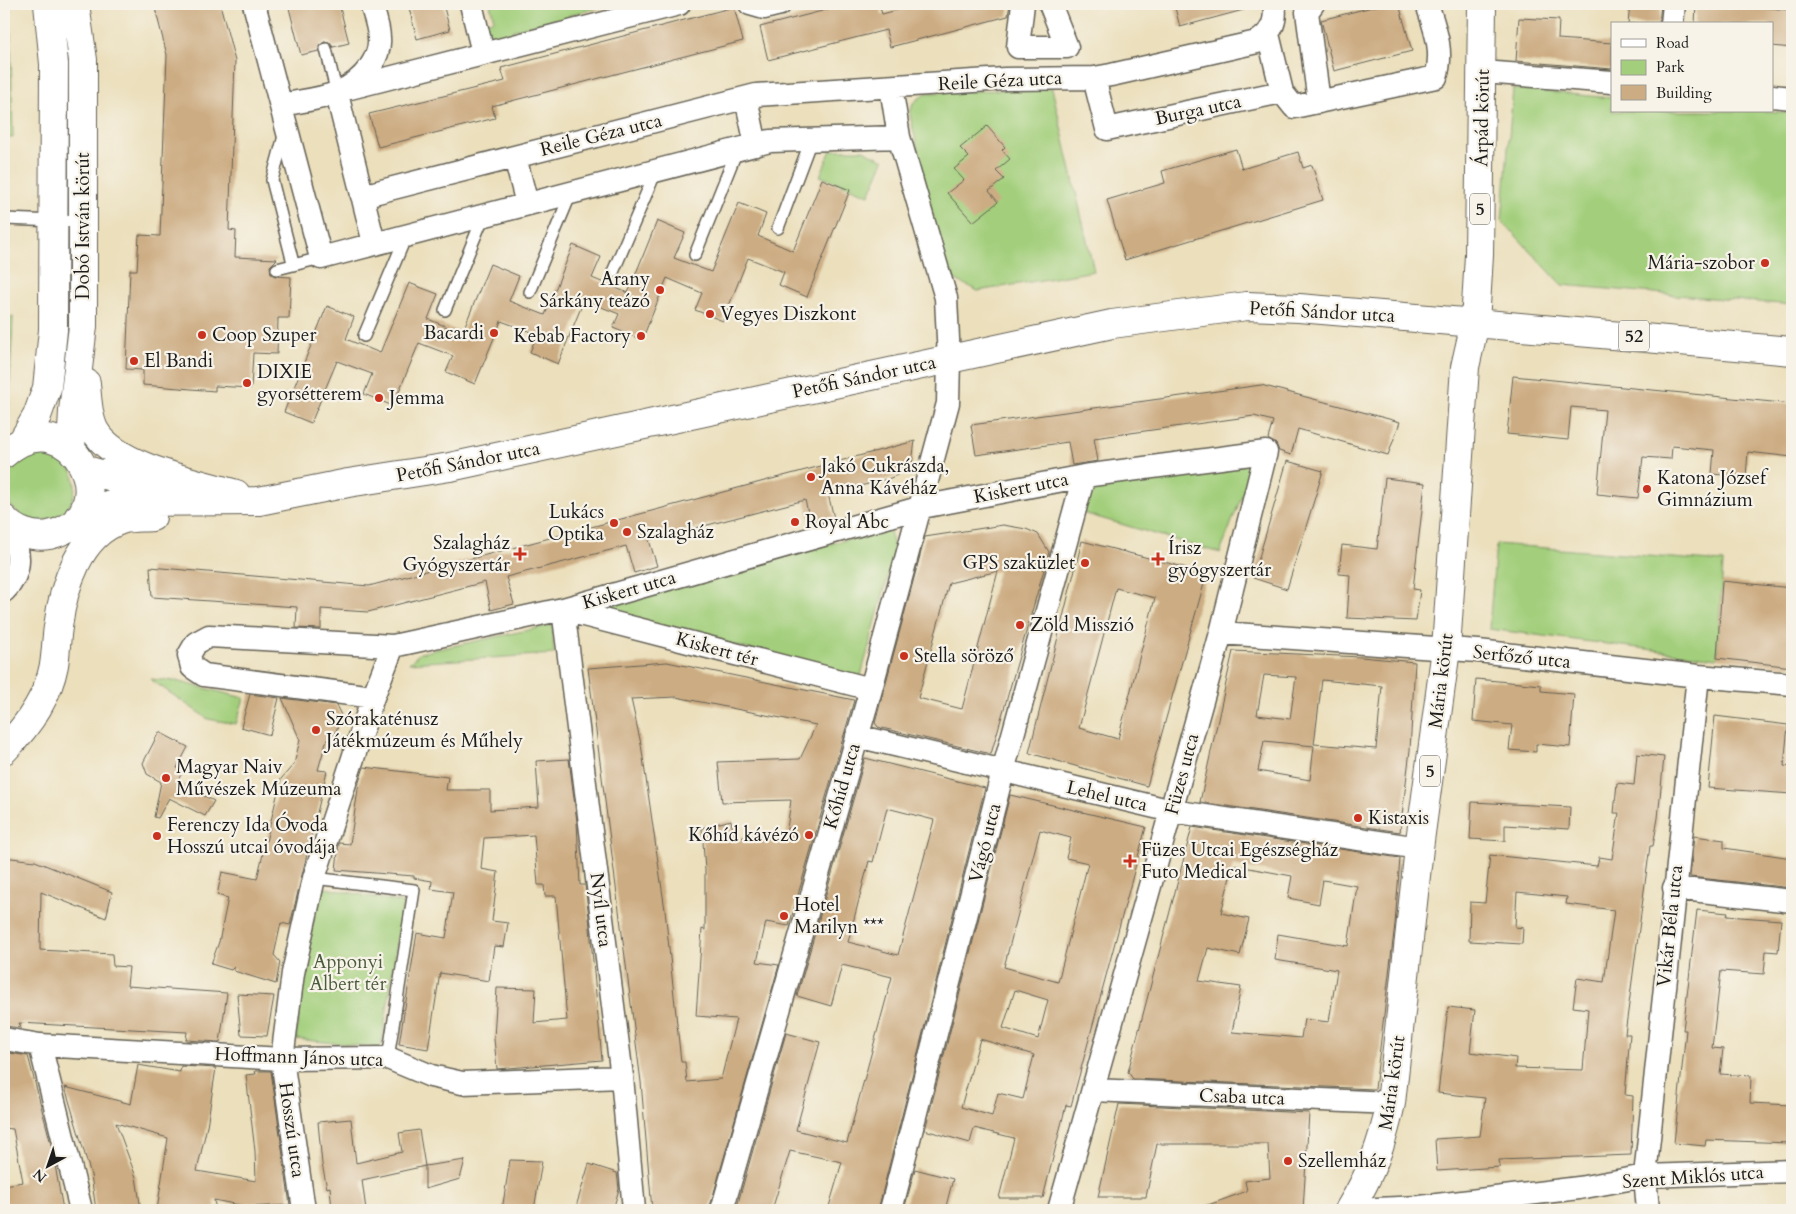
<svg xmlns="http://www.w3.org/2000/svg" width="1796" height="1214" font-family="Cardo,serif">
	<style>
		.green { fill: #a3cf7c; stroke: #60764c }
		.building { fill: #ccac82; fill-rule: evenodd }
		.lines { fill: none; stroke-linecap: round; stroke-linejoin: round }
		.lane-casing { stroke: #646054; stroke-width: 14 }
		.street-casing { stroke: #646054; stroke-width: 25 }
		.secondary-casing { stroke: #646054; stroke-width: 30 }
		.primary-casing { stroke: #646054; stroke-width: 30 }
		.lane { stroke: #fff; stroke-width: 11 }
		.street { stroke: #fff; stroke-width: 22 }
		.secondary { stroke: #fff; stroke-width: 28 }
		.primary { stroke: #fff; stroke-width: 28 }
		.poi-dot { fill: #c8321e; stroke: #f7f3e8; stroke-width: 2 }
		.labels { text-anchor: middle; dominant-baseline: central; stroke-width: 4.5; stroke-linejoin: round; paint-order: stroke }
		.shield { fill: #f7f3e8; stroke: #5e5c59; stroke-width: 1 }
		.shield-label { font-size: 18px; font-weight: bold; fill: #1c1c1c }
		.street-label { font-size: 19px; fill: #1c1c1c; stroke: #f7f3e8 }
		.poi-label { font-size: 19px; fill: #1c1c1c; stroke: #f7f3e8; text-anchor: start }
		.park-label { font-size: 19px; fill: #4b5b3e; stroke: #f7f3e8 }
	</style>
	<rect width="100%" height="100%" fill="#f7f3e8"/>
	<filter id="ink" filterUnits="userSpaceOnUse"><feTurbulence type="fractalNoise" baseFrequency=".02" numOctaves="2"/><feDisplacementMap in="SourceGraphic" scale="10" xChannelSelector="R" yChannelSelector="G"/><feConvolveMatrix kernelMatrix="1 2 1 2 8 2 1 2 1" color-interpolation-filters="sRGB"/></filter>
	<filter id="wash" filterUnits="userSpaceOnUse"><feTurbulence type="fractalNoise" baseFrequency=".0096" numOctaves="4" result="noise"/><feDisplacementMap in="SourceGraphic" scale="20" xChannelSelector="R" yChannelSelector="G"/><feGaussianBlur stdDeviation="1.12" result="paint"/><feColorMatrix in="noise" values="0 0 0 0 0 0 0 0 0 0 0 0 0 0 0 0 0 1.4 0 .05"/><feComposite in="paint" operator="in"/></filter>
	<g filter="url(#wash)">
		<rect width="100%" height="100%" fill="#ebdfbc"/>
		<path class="green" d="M4 4H10V9L13 138 4 137Z
			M490 4H616L569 15 573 30 559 34 555 19 513 30 517 45 483 53 476 24 494 20Z
			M1052 88 1094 271 978 291 946 275 910 115 913 103 926 93Z
			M1513 89 1612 98V111H1767L1792 113V305L1562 285 1502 221Z
			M831 150H863L884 160 869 195 820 176Z
			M4 316 13 317 9 406 4 414Z
			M5 486a35 35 0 1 1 70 0a35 35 0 1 1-70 0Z
			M1255 461 1220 553 1083 513 1091 484Z
			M889 528 895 550 860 679 595 608Z
			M1496 544 1723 562 1717 658 1489 629Z
			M552 625 554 654 409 663 420 653Z
			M150 679 176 681 244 698 236 724 208 719Z
			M321 887 403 903 381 1048 296 1039 303 969Z"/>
		<g id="blocks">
			<path class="building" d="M154 4H220L235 61 229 230 236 231 235 257 277 259 270 266 271 274 275 276 291 277 289 318H278L277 354 253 353 251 388 215 386V391L143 385V370L126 369 130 270H137L139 235 160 236 167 55Z
				M288 4H339L349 43 333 47 329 42H324L319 46V51L301 55Z
				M408 4H443L450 30 417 39Z
				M849 4H879L882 14 920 4H1010L1008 16 890 47 886 30 768 60 760 27Z
				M1174 4H1246L1247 9 1180 27Z
				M1384 4H1399L1412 51 1334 71 1321 20Z
				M1630 4H1661L1659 24H1628Z
				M1696 4H1746L1745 6 1792 10V48L1772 46V24H1695Z
				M734 7 743 41 492 106 495 118 378 147 369 114 505 81 501 68Z
				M1519 18 1559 20 1558 39 1612 43V69L1516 61Z
				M987 126 1005 147 1002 150 1010 159 996 171 1004 179 989 191 998 202 973 222 947 193 964 180 954 169 969 157 960 148Z
				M1236 149 1242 169 1298 152 1303 168 1312 165 1323 200 1125 260 1107 200 1165 183 1162 171Z
				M822 179 850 190 807 297 779 285 784 272 748 258 723 321 695 310 702 293 667 278 642 340 613 328 619 314 584 300 558 364 530 352 537 334 501 321 475 384 446 372 453 356 419 343 393 406 364 394 372 374 337 361 311 423 284 412 327 306 354 317 346 339 380 353 409 283 438 294 428 319 462 333 490 264 519 276 509 301 545 315 573 245 601 257 592 278 628 293 657 221 685 233 674 258 711 272 739 203 766 214 758 236 793 251Z
				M1513 376 1792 404V457L1748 452 1746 477 1712 474 1714 450 1672 446 1671 459 1643 457 1638 498 1597 494 1605 410 1571 407 1568 440 1507 434Z
				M1261 385 1400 422 1388 455 1298 429 1291 455 1279 451 1276 444 1268 439 1273 421 1254 416 1094 438 1098 461 1072 465 1068 442 976 455 971 425Z
				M915 441 911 469 888 479 828 494 834 518 811 525 805 500 649 540 657 566 634 573 626 546 506 577 514 604 491 610 485 582 368 612 321 609V629L296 628 297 607 152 597 150 567 369 586Z
				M1287 461 1323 471 1287 589 1253 578Z
				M1385 478 1425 483 1413 589 1420 590 1416 621 1347 618 1350 575 1339 574 1342 545 1377 549Z
				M1003 525 1026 529 1038 534 1049 552 991 754 878 727 875 723 925 537ZM998 571 962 709 918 698 949 583Z
				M1082 541 1207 573 1147 786 1029 753ZM1116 588 1155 598 1118 739 1079 728Z
				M1722 581 1792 588V667L1717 658Z
				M1233 651 1361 657 1415 662 1410 750 1400 832 1200 802ZM1264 675 1296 677 1290 719 1257 715ZM1322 680 1382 686 1376 749 1314 744ZM1264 741 1314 746 1310 780 1258 771Z
				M667 662 854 700 789 926 766 922 757 962 779 965 709 1210H652L641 1082 588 668ZM676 697 816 725 800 759 718 762 722 802 791 800 786 836 734 838 731 820 702 828 705 870V930L702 929 696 1016 736 1019 721 1079 687 1082 685 1062H681L665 910 641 744 631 699Z
				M1476 679 1541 685V691L1574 694 1570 747 1536 744V752L1509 750 1512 725 1473 721Z
				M250 694 279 698 270 735 241 727Z
				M282 698 336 705 341 715 336 732 326 742 318 770 327 771 290 925 281 923 274 955 280 962 276 984 234 971V967L231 970 211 964 219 942 228 898 217 895 222 872 257 879 281 779 294 764 300 740Z
				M1715 716 1788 725 1784 766 1792 767V794L1708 788Z
				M159 732 188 747 177 768 183 771 177 782 214 801 205 816 169 798 158 818 154 817 161 782 147 774 143 763Z
				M1637 754 1664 757 1658 818 1653 846H1650L1625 1034H1630L1625 1095 1633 1096 1631 1155 1499 1160 1500 1167 1437 1171 1435 1139 1480 1136 1485 1098 1438 1093 1448 1007 1475 1010 1470 1052 1516 1058 1515 1068 1583 1070 1588 1009 1573 1007 1577 978 1604 982 1614 910 1566 904 1567 897 1517 892 1515 927 1523 928 1522 944 1469 941 1470 902 1485 903 1490 855 1597 866 1599 857 1612 859 1619 813H1614L1617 783 1634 785Z
				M865 758 985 788 878 1210H828L842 1162 790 1151 772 1210H736L786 1033 820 1042 796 1130 847 1143 892 977 842 965 831 1006 797 996ZM887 808 934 820 898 955 848 942 869 861 873 862Z
				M569 759 577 822 580 885H585L589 917 602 1060 497 1069 494 1039 497 988 536 989 534 1023 567 1020 556 896H545L544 885H538L534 835 484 838 481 869 498 872 492 921 508 923 504 947 494 946 489 981 440 973 428 1049 399 1044 417 933 446 938 453 892 431 889 432 881 414 878V876L336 870 339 843 350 844 359 782 364 767 448 777 446 790H490V810L539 807 536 761Z
				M1010 795 1146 827 1071 1106 1066 1105 1043 1198H999L1014 1138 974 1128 970 1143 925 1130ZM1040 830 1071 838 1066 858 1088 863 1058 982 1004 967ZM1015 990 1048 1000 1038 1039 1003 1028ZM980 1039 1034 1055 1023 1099 998 1093 992 1116 961 1107Z
				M1472 802 1570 807 1569 829 1505 825V841L1470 839Z
				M1192 827 1400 858 1395 924 1375 1089 1133 1079 1128 1072ZM1233 865 1292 876 1288 898 1319 904 1323 880 1357 886 1348 946 1278 934 1275 960 1337 970 1329 1022 1304 1019 1301 1038 1232 1032 1241 987 1199 981 1208 948 1240 955 1249 919 1221 913Z
				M1694 836 1724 840V848L1792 858V888L1690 877Z
				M4 857 35 861 112 892 106 918 41 892 40 950 112 954 113 966 129 967 127 986 227 993 220 1042 186 1040 187 1032 19 1023 21 1028 4 1026Z
				M1697 910 1728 913 1727 916 1781 920 1778 952 1766 951 1764 974 1721 971 1712 1048 1723 1049 1720 1074 1751 1076 1750 1103 1791 1105 1790 1143 1706 1140 1705 1146 1674 1143 1686 1030H1683Z
				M237 994 274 996 267 1036 241 1035Z
				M4 1052 28 1056 52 1148 63 1210H4V1185L23 1182 13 1129 4 1128Z
				M138 1065 180 1072 181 1066 216 1068 207 1126 197 1171 256 1181 255 1151 246 1075 256 1074 255 1071H271L290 1205 249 1207 214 1200 216 1210H157L168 1138 116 1123 136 1177 141 1210H96L91 1175 65 1087 131 1104Z
				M1119 1104 1309 1113 1303 1210H1200V1208L1247 1191 1245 1181 1270 1178 1268 1144H1157L1146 1197H1098Z
				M351 1119 356 1163 402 1152 399 1133 419 1130 425 1166 362 1180 366 1210H332L330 1187 327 1188 322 1164 318 1122Z
				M465 1160 460 1179 425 1189V1166Z
				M510 1160 542 1161 534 1210H502Z
				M589 1164 617 1173 619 1189 613 1210H575Z
				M915 1169 953 1179 945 1210H904Z"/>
		</g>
	</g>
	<g filter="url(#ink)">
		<use href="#blocks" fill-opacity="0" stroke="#646054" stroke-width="1"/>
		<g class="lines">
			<defs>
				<path id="lane" d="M326 49 337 94
					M284 136 272 180 292 259
					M4 219 83 222
					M778 228 811 140
					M695 255 737 150
					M277 269 321 258
					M613 272 656 171
					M530 292 571 193
					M445 310 484 215
					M364 336 406 236
					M314 878 414 890 388 1058"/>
				<path id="street" d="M254 4 321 258 770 141 899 137
					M471 4 483 53
					M750 4 764 8 780 4
					M1023 4 1018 47H1067L1050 4
					M1313 4 1307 12 1319 102
					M1672 24 1674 4
					M1268 34 1282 92 1294 107 1436 77C1444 51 1435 29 1427 4
					M1483 72 1612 82
					M1094 78 1107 129 1282 92
					M350 88 679 4
					M337 94 374 243
					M1772 96 1792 98
					M746 98 756 145
					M281 105C316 98 348 98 370 67 376 58 380 48 379 38 379 27 374 14 371 4
					M515 157 527 204
					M362 196 756 95 1005 79 1094 78 1111 75 1257 42C1272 33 1277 21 1274 4
					M4 591C25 570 19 547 8 523
					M563 609 622 1077 634 1210
					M564 610 871 689
					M1221 633 1478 651 1698 676 1792 684
					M373 697 204 675 192 667 189 655 196 643 209 636 393 646 563 609 922 507 1084 476 1266 452 1221 633 1059 1210
					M857 736 1172 811 1419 848
					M1674 888 1792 901
					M4 1039 40 1045 282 1059 388 1058 431 1076 462 1083 622 1077
					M40 1045 81 1210
					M1093 1090 1391 1103
					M304 1210 282 1059 293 973 314 878 373 697 393 646
					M722 1210 871 689 948 403 949 359 946 298 899 137 891 87
					M891 1210 1003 771 1084 476
					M1355 1210 1420 1207 1579 1188 1645 1176 1792 1171
					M1648 1210 1645 1176 1698 676"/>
				<path id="secondary" d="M86 383C87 397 88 419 95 431 117 468 196 482 236 494
					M23 440 37 416 47 388 53 330 54 64 48 4
					M71 449 73 411 83 326V60L75 4
					M4 454C72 394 130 517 49 535 33 538 14 531 4 519
					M86 470 135 483 164 487
					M78 518 98 508 117 502 259 501 348 483 450 467 1112 324 1247 306 1299 308 1475 323
					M4 750C27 727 48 697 54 665 56 653 56 640 58 627 63 587 79 534 121 520 130 517 142 518 152 517"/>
				<path id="primary" d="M1475 323 1792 351
					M1349 1210C1371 1174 1382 1145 1391 1103L1419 848 1446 649 1465 367 1475 323 1479 255 1482 4"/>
			</defs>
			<use href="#lane" class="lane-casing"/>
			<use href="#street" class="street-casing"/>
			<use href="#secondary" class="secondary-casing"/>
			<use href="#primary" class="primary-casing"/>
			<use href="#lane" class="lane"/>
			<use href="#street" class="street"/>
			<use href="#secondary" class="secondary"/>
			<use href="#primary" class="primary"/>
		</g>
	</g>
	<g class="poi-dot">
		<circle cx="1765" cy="263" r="5"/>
		<circle cx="660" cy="290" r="5"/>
		<circle cx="710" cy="314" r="5"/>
		<circle cx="494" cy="333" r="5"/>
		<circle cx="202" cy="335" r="5"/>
		<circle cx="641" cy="336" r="5"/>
		<circle cx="134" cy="361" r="5"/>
		<circle cx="247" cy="383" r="5"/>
		<circle cx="379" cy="398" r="5"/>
		<circle cx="811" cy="477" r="5"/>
		<circle cx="1647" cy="489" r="5"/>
		<circle cx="795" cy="522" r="5"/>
		<circle cx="614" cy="523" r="5"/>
		<circle cx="627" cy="532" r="5"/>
		<path d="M517.5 546.5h5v5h5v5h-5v5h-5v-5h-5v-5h5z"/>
		<path d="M1155.5 551.5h5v5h5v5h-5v5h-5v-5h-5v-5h5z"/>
		<circle cx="1085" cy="563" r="5"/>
		<circle cx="1020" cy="625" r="5"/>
		<circle cx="904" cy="656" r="5"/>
		<circle cx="316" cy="730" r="5"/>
		<circle cx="166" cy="778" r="5"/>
		<circle cx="1358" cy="818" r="5"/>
		<circle cx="809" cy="835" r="5"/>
		<circle cx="157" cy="836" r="5"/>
		<path d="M1127.5 853.5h5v5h5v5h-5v5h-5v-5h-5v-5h5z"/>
		<circle cx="784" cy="916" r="5"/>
		<circle cx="1288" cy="1161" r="5"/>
	</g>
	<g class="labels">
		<g class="shield">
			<rect x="1470" y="193.5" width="20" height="31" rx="4"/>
			<rect x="1619" y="320.5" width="30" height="31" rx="4"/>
			<rect x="1420" y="755.5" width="20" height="31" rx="4"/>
		</g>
		<g class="shield-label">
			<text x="1480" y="209">5</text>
			<text x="1634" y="336">52</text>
			<text x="1430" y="771">5</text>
		</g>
		<g class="street-label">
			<text transform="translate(1000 81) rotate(-3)">Reile Géza utca</text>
			<text transform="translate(1198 110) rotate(-12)">Burga utca</text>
			<text transform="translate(1482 118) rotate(-89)">Árpád körút</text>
			<text transform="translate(601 135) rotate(-14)">Reile Géza utca</text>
			<text transform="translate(83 226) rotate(-90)">Dobó István körút</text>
			<text transform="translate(1322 312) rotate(3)">Petőfi Sándor utca</text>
			<text transform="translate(864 377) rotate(-12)">Petőfi Sándor utca</text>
			<text transform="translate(468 462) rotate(-11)">Petőfi Sándor utca</text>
			<text transform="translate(1021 488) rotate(-11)">Kiskert utca</text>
			<text transform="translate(629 590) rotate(-16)">Kiskert utca</text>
			<text transform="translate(717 649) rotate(15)">Kiskert tér</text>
			<text transform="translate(1522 657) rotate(6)">Serfőző utca</text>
			<text transform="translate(1441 681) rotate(-83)">Mária körút</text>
			<text transform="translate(1182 774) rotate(-75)">Füzes utca</text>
			<text transform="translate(842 786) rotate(-74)">Kőhíd utca</text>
			<text transform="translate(1107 796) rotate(13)">Lehel utca</text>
			<text transform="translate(985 843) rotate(-76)">Vágó utca</text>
			<text transform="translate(601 910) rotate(83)">Nyíl utca</text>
			<text transform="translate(1670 926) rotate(-84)">Vikár Béla utca</text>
			<text transform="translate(299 1057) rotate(2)">Hoffmann János utca</text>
			<text transform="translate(1392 1083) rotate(-82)">Mária körút</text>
			<text transform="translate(1242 1097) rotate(2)">Csaba utca</text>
			<text transform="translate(292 1130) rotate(82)">Hosszú utca</text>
			<text transform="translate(1693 1177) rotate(-4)">Szent Miklós utca</text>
		</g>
		<g class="poi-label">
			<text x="1755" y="263" text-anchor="end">Mária-szobor</text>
			<text x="650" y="279" text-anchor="end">Arany<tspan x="650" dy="22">Sárkány teázó</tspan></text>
			<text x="720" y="314">Vegyes Diszkont</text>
			<text x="484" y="333" text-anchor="end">Bacardi</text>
			<text x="212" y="335">Coop Szuper</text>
			<text x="631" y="336" text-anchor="end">Kebab Factory</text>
			<text x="144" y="361">El Bandi</text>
			<text x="257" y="372">DIXIE<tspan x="257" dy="22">gyorsétterem</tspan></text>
			<text x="389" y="398">Jemma</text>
			<text x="821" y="466">Jakó Cukrászda,<tspan x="821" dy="22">Anna Kávéház</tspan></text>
			<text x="1657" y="478">Katona József<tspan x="1657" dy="22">Gimnázium</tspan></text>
			<text x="604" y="512" text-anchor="end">Lukács<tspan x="604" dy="22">Optika</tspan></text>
			<text x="805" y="522">Royal Abc</text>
			<text x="637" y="532">Szalagház</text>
			<text x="510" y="543" text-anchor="end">Szalagház<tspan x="510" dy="22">Gyógyszertár</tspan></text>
			<text x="1168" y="548">Írisz<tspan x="1168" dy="22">gyógyszertár</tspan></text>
			<text x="1075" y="563" text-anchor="end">GPS szaküzlet</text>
			<text x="1030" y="625">Zöld Misszió</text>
			<text x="914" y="656">Stella söröző</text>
			<text x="326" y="719">Szórakaténusz<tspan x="326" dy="22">Játékmúzeum és Műhely</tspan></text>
			<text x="176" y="767">Magyar Naiv<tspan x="176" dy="22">Művészek Múzeuma</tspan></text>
			<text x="1368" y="818">Kistaxis</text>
			<text x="167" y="825">Ferenczy Ida Óvoda<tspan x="167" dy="22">Hosszú utcai óvodája</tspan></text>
			<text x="799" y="835" text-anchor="end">Kőhíd kávézó</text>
			<text x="1141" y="850">Füzes Utcai Egészségház<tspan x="1141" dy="22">Futo Medical</tspan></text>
			<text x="794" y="905">Hotel<tspan x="794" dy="22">Marilyn ***</tspan></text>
			<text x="1298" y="1161">Szellemház</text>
		</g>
		<g class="park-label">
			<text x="348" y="962">Apponyi<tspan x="348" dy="22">Albert tér</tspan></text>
		</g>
	</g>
	<rect width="1796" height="1214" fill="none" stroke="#f7f3e8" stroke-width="20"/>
	<rect x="1611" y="22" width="162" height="90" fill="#f7f3e8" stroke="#9f9d96"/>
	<rect x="1621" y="39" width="25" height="8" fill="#ffffff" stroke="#9f9d96"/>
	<text x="1656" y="48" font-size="15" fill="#1c1c1c">Road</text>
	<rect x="1621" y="60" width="25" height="15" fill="#a3cf7c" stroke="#9f9d96"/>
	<text x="1656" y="72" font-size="15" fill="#1c1c1c">Park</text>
	<rect x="1621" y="85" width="25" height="15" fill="#ccac82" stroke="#9f9d96"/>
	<text x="1656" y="98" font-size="15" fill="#1c1c1c">Building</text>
	<g transform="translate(48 1166) rotate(220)" stroke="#f7f3e8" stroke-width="4" paint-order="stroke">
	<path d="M0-4L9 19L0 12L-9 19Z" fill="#1c1c1c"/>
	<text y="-8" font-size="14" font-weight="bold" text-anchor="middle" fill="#1c1c1c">N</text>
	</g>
</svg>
